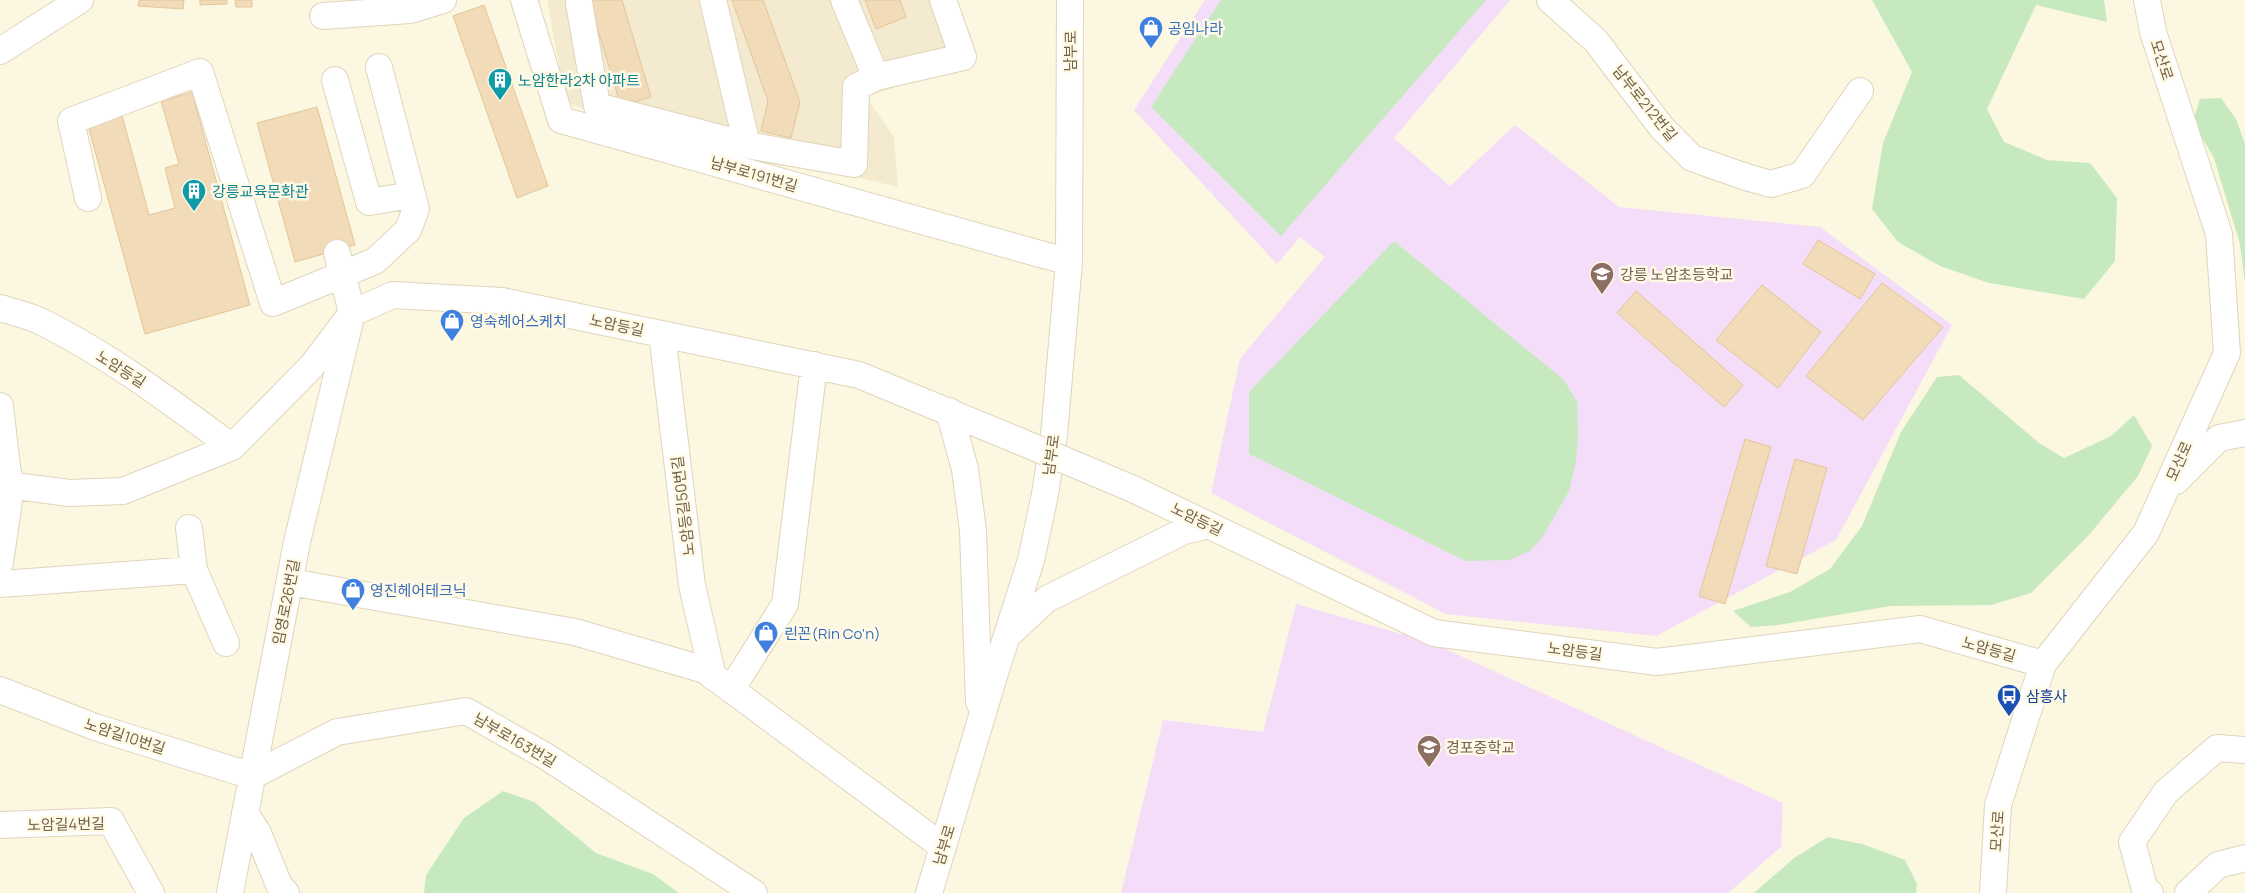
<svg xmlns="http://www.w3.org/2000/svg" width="2245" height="893" font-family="Manrope,'Noto Sans KR',sans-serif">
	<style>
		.residential { fill: #f4eacf }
		.education { fill: #f4ddf8 }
		.green { fill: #c7e9bf }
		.building { fill: #f1dbb8; stroke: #e4c598 }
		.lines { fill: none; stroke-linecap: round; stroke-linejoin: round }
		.minor-casing { stroke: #e0d4bc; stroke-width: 28 }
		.minor { stroke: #fff; stroke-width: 26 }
		.minor-bridge-casing { stroke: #e0d4bc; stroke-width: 28; stroke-linecap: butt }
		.minor-bridge { stroke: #fff; stroke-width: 26 }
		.labels { text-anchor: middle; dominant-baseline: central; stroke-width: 5; stroke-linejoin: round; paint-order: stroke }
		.shop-label { font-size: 15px; fill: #366cbe; stroke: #fffae6; text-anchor: start }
		.street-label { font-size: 15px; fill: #736048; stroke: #fffae6 }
		.culture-label { font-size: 15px; fill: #0d838f; stroke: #fffae6; text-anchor: start }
		.education-label { font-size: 15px; fill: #785e54; stroke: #fffae6; text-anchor: start }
		.transit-label { font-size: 15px; fill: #164399; stroke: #fffae6; text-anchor: start }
	</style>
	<rect width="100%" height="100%" fill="#fcf7e0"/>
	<path class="residential" d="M547 0H951L972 61 866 97 894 137 898 187 614 120 566 102Z"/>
	<path class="education" d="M1205 0H1510L1394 138 1450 186 1515 125 1619 207 1820 227 1952 325 1836 540 1656 636 1446 614 1211 493 1240 359 1325 257 1300 237 1277 264 1134 110Z
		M1296 604 1430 642 1783 803 1781 847 1728 893H1121L1163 720 1263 732Z"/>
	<path class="green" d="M1221 0H1486L1281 236 1151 107Z
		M1872 0H2104L2107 22 2036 5 1987 109 2004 142 2047 160 2090 163 2117 198 2115 261 2084 299 1989 283 1940 266 1898 242 1872 209 1883 143 1912 72Z
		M2221 98 2236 119 2245 144V283L2240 244 2214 158 2193 122 2200 99Z
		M1394 241 1564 380 1577 402 1578 434 1576 462 1569 491 1542 538 1530 551 1509 560 1466 561 1249 454V392Z
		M1959 375 2039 443 2064 458 2111 436 2134 415 2152 446 2138 476 2088 536 2031 593 1991 605 1891 606 1778 625 1751 627 1733 611 1790 592 1830 569 1862 526 1901 432 1937 377Z
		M503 791 534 802 596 853 653 874 679 893H424L426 875 464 818Z
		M1828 837 1862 844 1905 860 1917 884 1916 893H1754L1794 858Z"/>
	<path class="building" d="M139 0H184L183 9 138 6Z
		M200 0H227V4L200 5Z
		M235 0H252V7H236Z
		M592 0H622L651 97 621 106 589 1Z
		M732 0H763L800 102 791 138 761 131 768 101Z
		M865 0H900L906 17 876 29Z
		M484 5 548 186 517 198 453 16Z
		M192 92 250 305 145 334 86 118 120 108 149 215 175 208 165 168 179 164 161 101Z
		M317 107 355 245 295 262 257 123Z
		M1818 240 1875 274 1860 299 1803 264Z
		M1882 283 1943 327 1863 420 1806 376Z
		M1762 285 1821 332 1778 388 1716 340Z
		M1636 291 1743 385 1724 407 1617 313Z
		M1745 439 1771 447 1725 604 1699 596Z
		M1795 459 1827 468 1797 574 1766 566Z"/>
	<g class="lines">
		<defs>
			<path id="minor" d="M524 0 561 120 1069 262
				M713 0 747 145 854 164 856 87 876 77
				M844 0 876 77 963 57 943 0
				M1550 0 1596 41 1662 128 1692 158 1746 177 1771 184 1802 175 1860 91
				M579 3 597 106 747 145
				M323 16 410 10 443 0
				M0 51 80 0
				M335 80 369 202 412 195
				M88 198 71 121 200 72 273 303 375 261 408 230 416 209 379 67
				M0 308C13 312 27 315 40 321 109 355 171 402 232 447
				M662 334 692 585 713 677
				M0 406 7 467 11 487 0 563
				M949 411 965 469 973 531 979 702
				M2176 481 2219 438 2245 433
				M0 484 69 493 123 491 232 447 311 367 352 313 393 295 502 301 859 375 1019 441
				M1133 489 1434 633 1657 662 1920 629 2043 664
				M189 528 194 570
				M290 582 575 632 705 670 943 847
				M0 584 194 570 226 643
				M1008 635 1047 599 1184 531 1209 525
				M0 690 95 727 252 776 337 732 466 711 547 757 754 893
				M731 690 785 604 814 365
				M245 813 258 833 279 885 286 893
				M0 825 111 821 151 893
				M230 893 297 542 352 313 337 253
				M929 893 994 676 1031 560 1045 494 1054 435 1069 262 1070 0
				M1993 893 1998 805 2043 664 2146 533 2227 353 2219 234 2153 32 2147 0
				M2150 893 2145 890 2132 842 2166 792 2217 748 2245 750
				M2188 893 2218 865 2245 858"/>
		</defs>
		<use href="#minor" class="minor-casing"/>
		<use href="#minor" class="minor"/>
		<defs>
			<path id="minor-bridge" d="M1019 441 1133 489"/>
		</defs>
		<use href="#minor-bridge" class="minor-bridge-casing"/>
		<use href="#minor-bridge" class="minor-bridge"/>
	</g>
	<defs>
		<symbol id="shop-pin" viewBox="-11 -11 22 30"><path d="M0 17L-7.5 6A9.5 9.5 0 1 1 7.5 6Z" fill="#3f7fe0" stroke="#fffae6"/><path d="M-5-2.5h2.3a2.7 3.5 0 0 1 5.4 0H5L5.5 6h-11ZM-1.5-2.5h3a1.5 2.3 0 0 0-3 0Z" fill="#fff"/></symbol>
		<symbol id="building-pin" viewBox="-11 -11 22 30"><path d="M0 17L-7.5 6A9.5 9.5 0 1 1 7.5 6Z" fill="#0f9aa8" stroke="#fffae6"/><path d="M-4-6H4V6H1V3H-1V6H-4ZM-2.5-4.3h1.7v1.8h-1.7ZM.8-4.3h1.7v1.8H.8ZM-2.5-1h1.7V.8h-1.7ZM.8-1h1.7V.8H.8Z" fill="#fff"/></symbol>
		<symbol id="school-pin" viewBox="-11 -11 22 30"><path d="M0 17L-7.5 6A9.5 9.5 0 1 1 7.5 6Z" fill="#8d6e63" stroke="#fffae6"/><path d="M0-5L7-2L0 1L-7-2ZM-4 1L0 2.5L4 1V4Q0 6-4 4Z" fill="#fff"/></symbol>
		<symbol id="bus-pin" viewBox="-11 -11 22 30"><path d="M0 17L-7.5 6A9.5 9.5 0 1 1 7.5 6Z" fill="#1a4fb4" stroke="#fffae6"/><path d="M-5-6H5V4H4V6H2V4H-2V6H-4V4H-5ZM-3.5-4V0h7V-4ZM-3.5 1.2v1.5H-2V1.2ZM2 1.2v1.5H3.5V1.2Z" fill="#fff"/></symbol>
	</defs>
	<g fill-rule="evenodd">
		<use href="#shop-pin" x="1137" y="14" width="28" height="38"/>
		<use href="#building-pin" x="486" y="66" width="28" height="38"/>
		<use href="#building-pin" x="180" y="177" width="28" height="38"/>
		<use href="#school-pin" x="1588" y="260" width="28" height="38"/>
		<use href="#shop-pin" x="438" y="307" width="28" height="38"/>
		<use href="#shop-pin" x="339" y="576" width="28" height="38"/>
		<use href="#shop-pin" x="752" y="619" width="28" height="38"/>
		<use href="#bus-pin" x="1995" y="682" width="28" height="38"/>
		<use href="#school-pin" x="1415" y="733" width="28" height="38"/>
	</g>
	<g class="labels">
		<g class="shop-label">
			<text x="1168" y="28">공임나라</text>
			<text x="470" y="321">영숙헤어스케치</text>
			<text x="370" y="590">영진헤어테크닉</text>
			<text x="784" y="633">린꼰(Rin Co'n)</text>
		</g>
		<g class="street-label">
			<text transform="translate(1070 51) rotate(-90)">남부로</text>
			<text transform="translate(2162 60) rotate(72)">모산로</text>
			<text transform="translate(1645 103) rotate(51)">남부로212번길</text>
			<text transform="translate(754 174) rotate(16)">남부로191번길</text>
			<text transform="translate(617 325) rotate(12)">노암등길</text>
			<text transform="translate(121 369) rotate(32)">노암등길</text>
			<text transform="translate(1051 455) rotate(-82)">남부로</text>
			<text transform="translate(2179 461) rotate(-66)">모산로</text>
			<text transform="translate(683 506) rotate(-97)">노암등길50번길</text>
			<text transform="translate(1197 519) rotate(26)">노암등길</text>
			<text transform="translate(286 602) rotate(-79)">임영로26번길</text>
			<text transform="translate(1989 649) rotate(16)">노암등길</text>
			<text transform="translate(1575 651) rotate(7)">노암등길</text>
			<text transform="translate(125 736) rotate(18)">노암길10번길</text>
			<text transform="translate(515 740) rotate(30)">남부로163번길</text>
			<text transform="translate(66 824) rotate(-1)">노암길4번길</text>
			<text transform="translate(1997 831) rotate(-86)">모산로</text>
			<text transform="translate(944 845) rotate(-73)">남부로</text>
		</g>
		<g class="culture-label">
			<text x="518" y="80">노암한라2차 아파트</text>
			<text x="212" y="191">강릉교육문화관</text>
		</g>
		<g class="education-label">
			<text x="1620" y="274">강릉 노암초등학교</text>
			<text x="1446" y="747">경포중학교</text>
		</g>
		<g class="transit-label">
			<text x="2026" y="696">삼흥사</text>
		</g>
	</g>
</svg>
